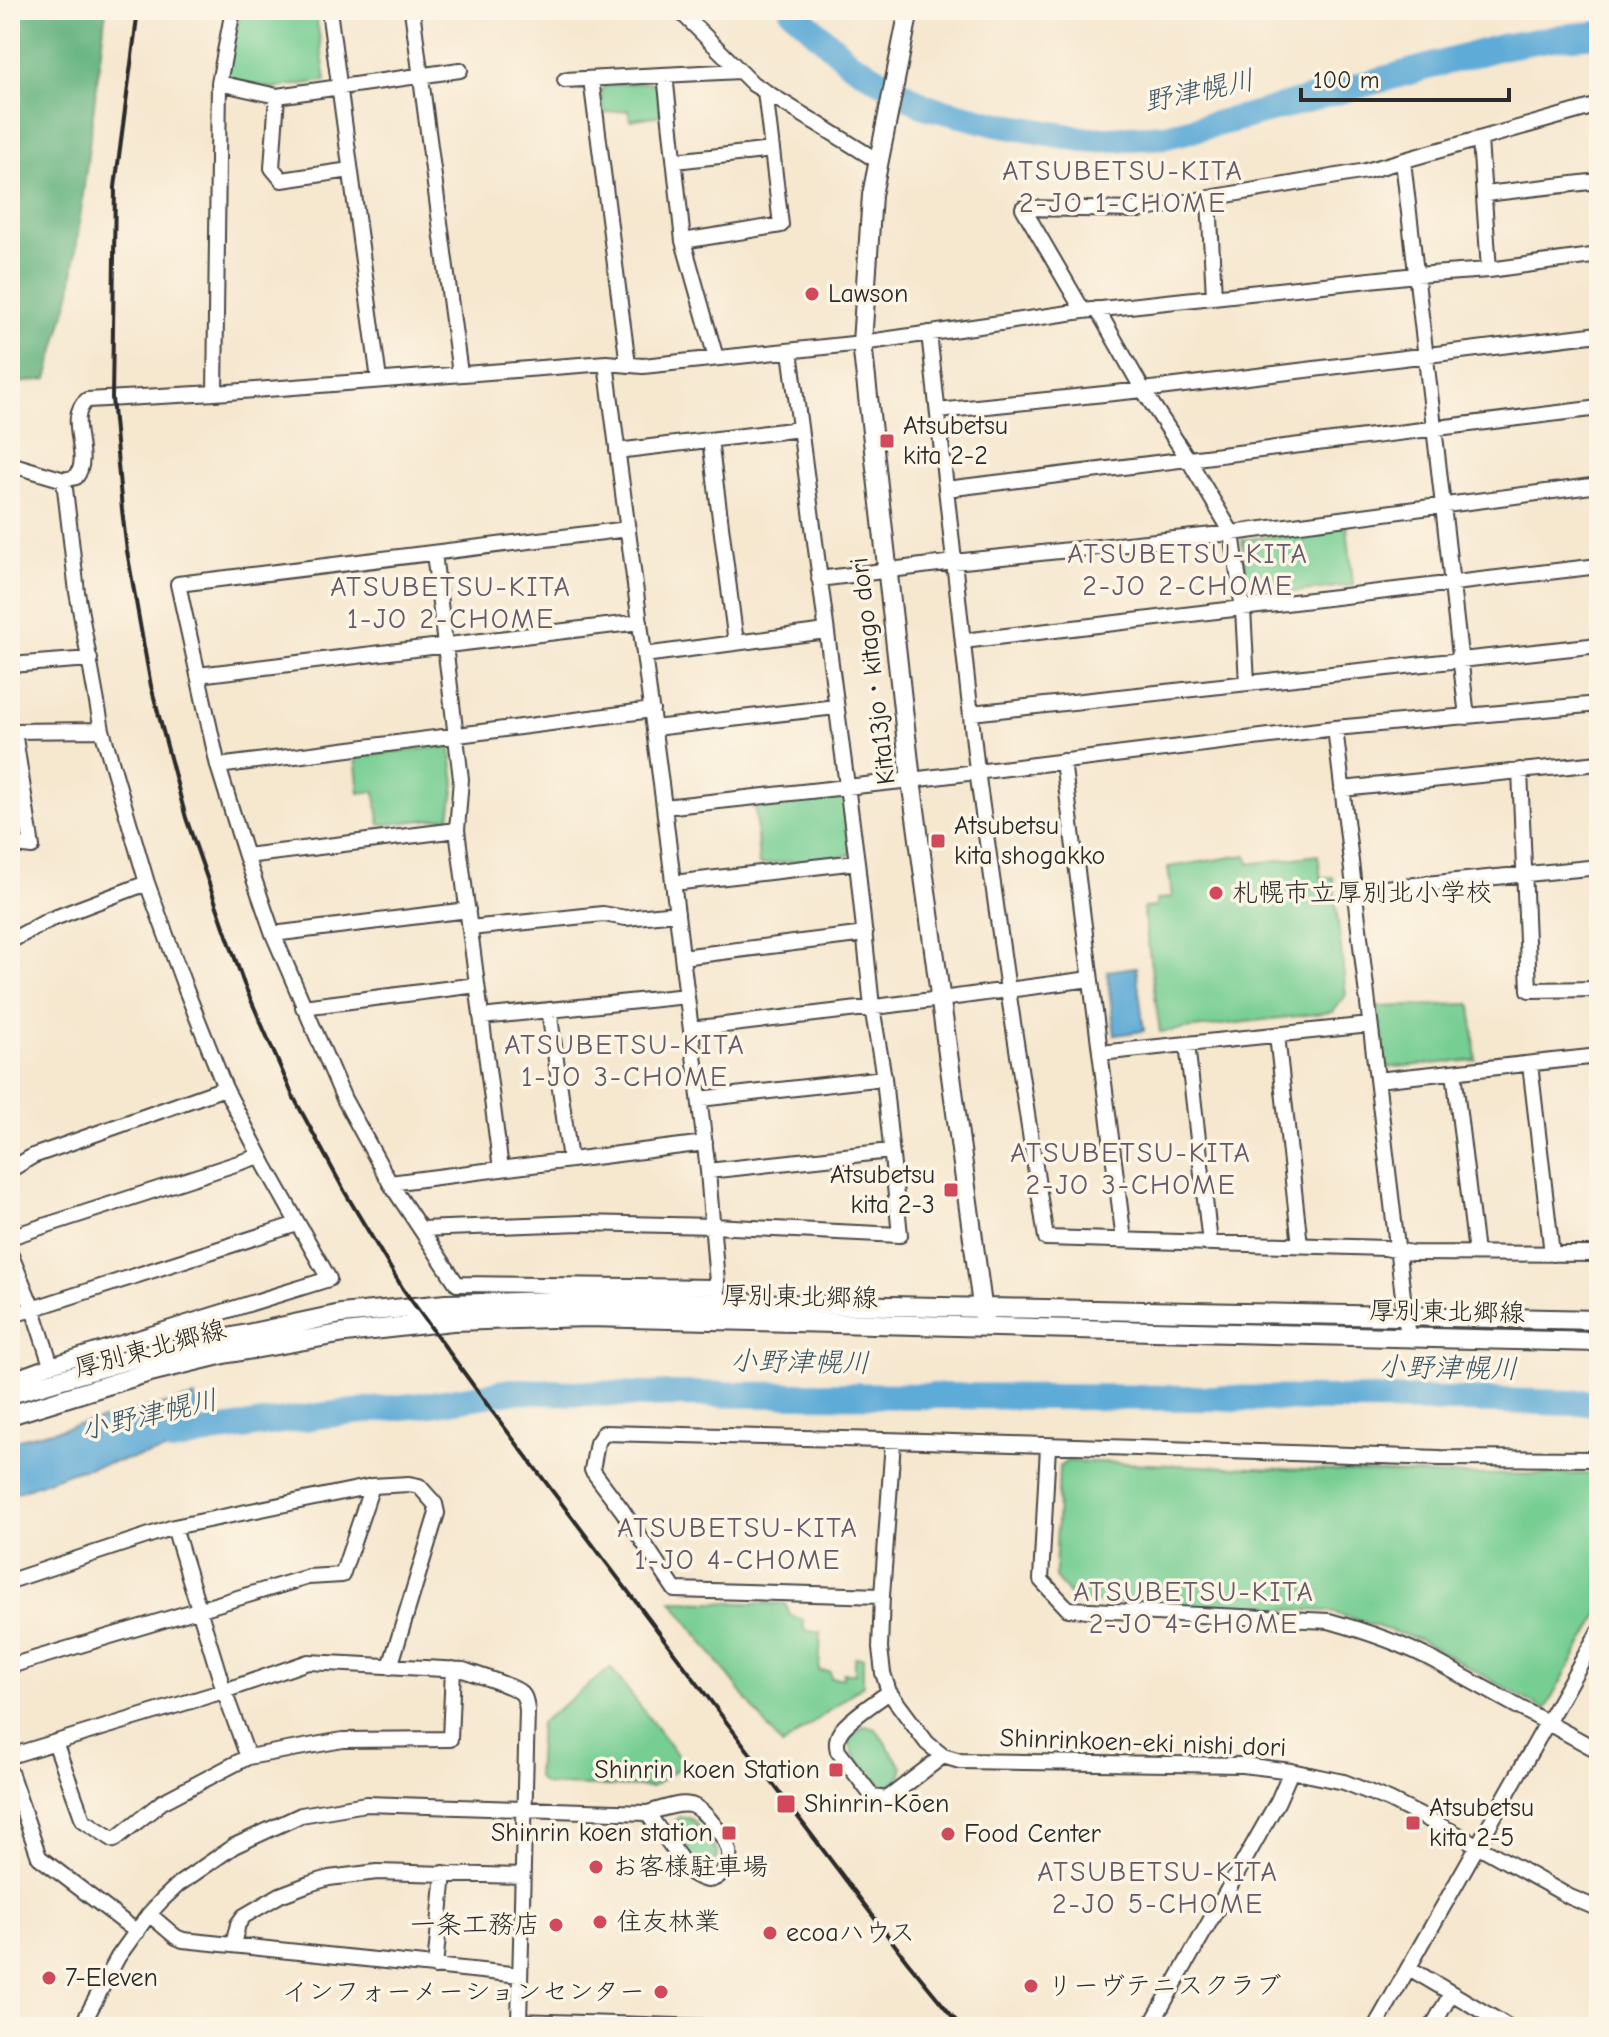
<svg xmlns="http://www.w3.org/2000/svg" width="1609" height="2037" font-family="'Comic Neue','Klee One',sans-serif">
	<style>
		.green { fill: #76ce93; stroke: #507c5f; stroke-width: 2 }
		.forest { fill: #60b17d; stroke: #466e54; stroke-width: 2 }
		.water { fill: #5eabd7; stroke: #446b81; stroke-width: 2 }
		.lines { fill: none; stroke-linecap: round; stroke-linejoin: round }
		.river { stroke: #5eabd7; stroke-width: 26 }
		.minor-casing { stroke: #494744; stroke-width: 18 }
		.major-casing { stroke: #494744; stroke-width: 22 }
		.minor { stroke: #fff; stroke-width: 14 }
		.major { stroke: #fff; stroke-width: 18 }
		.rail { stroke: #2b2b2b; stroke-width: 4 }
		.poi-dot { fill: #d1495b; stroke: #fcf5e5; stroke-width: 3 }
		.labels { text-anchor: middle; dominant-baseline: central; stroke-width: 7; stroke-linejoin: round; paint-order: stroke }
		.poi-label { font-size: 26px; fill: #2b2b2b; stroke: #fcf5e5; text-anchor: start }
		.street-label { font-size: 26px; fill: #2b2b2b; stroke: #fcf5e5 }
		.water-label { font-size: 28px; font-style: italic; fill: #3d5867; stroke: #fcf5e5 }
		.neighbourhood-label { font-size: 28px; letter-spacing: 2px; fill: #665969; stroke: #fcf5e5 }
	</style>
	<rect width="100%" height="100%" fill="#fcf5e5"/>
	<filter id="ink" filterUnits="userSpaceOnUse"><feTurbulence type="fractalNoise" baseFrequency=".0125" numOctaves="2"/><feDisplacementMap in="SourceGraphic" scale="16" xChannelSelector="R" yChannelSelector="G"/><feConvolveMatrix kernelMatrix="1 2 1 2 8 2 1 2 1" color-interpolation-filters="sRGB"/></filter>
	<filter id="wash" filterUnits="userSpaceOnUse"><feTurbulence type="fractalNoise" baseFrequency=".006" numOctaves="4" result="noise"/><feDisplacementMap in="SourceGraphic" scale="32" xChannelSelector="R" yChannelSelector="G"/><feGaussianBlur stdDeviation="1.8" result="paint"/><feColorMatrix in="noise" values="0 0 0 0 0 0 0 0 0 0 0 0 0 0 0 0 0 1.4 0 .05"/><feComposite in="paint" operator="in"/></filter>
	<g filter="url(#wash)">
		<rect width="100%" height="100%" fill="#f6e7cf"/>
		<path class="green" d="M241 10H282L316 15 326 81 273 88 231 80 227 73Z
			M651 82 658 90 661 115 630 120 628 110 604 113 600 91 606 85Z
			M1347 526 1353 585 1248 598 1242 540Z
			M450 746 455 783 450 817 380 825 375 791 359 793 355 756Z
			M843 794 851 855 759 865 755 803Z
			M21 796 26 832 10 830V797Z
			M1247 855 1249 864 1318 855 1321 878 1333 877 1346 995 1333 1012 1160 1032 1143 908 1156 907V900L1172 897 1168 867Z
			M1471 1004 1476 1060 1384 1068 1378 1007Z
			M1067 1461 1442 1475 1599 1474V1614L1545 1710 1420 1640 1328 1611 1075 1601 1055 1578 1059 1467Z
			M672 1601 785 1604 790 1615 803 1620 804 1630 821 1633 819 1671 830 1672 831 1678H843V1673H855V1657H863V1685L782 1746Z
			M611 1668 684 1764 652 1787 548 1785 541 1782 537 1777 540 1723Z
			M864 1726 875 1728 902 1767 901 1777 888 1786C873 1784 848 1752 849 1738Z
			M679 1817H685L693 1820 717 1851 718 1857 714 1868 707 1870 696 1866 673 1833 674 1822Z"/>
		<path class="forest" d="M10 10H106L71 291 47 379 10 384Z"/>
		<path class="water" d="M1136 967 1144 1031 1115 1035 1107 971Z
			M195 1397 207 1442 74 1471 10 1495V1441Z"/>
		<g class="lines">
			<path class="river" d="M792 10 849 62 924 106 996 124 1089 140 1166 136 1244 117 1501 47 1560 37 1599 34
				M172 1440 221 1430 325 1415 432 1404 511 1391 650 1395 669 1394 1465 1400 1568 1403 1599 1402"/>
		</g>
	</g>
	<g filter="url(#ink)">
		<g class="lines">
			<defs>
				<path id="minor" d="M329 10 379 380
					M412 10 460 374
					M679 10 753 84 878 161
					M665 75 683 241 716 358
					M591 79 628 365
					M565 80 740 71
					M219 83 277 96 460 70
					M277 96 272 168 282 180 350 170
					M1480 140 1489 270
					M675 161 772 150
					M1403 161C1424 347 1447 531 1467 717
					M1485 194 1599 181
					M1209 198 1214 297
					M683 241 781 225 765 91
					M1097 309 1143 390 1188 459 1232 533 1243 609 1247 683
					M1083 311 1023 208 1140 210 1366 171 1599 105
					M929 333 977 771 1008 990 1046 1238 1385 1248 1412 1253 1599 1254
					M606 363 664 807 708 1171 718 1295
					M215 393 219 83 233 10
					M938 411 1143 390 1599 334
					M710 440 736 643
					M617 451 800 429
					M10 464 64 480 76 477C93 456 64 418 87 400L215 393 606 363 643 366 862 343 1083 311 1416 275 1489 270 1599 255
					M946 489 1599 408
					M628 529 178 584 218 766 246 856 273 934 344 1099 390 1183 457 1284 718 1287
					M434 553 461 779 457 830 501 1169
					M819 579 954 562 1232 533 1599 485
					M963 641 1599 566
					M644 655 826 631
					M10 665 90 659
					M198 675 640 622
					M971 713 1599 645
					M654 728 836 707
					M1335 728 1408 1338
					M1063 761 1124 1240
					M218 766 652 710
					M1520 770 1529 990 1599 989
					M1342 789 1599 763
					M664 807 911 780 1335 728 1599 704
					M10 844 32 847 14 731 102 730
					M246 856 457 830
					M673 883 857 862
					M1354 891 1599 867
					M470 928 603 914 626 918 677 913
					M273 934 468 910
					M10 941 49 920 147 883
					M682 957 865 934
					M303 1007 477 985
					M549 1010 570 1160
					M481 1017 687 996
					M691 1029 941 999 1090 979
					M1277 1035 1300 1245
					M1187 1044 1210 1243
					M1100 1053 1370 1025
					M1530 1064 1552 1254
					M1454 1072 1476 1253
					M1377 1080 1599 1056
					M700 1099 884 1078
					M10 1170 33 1156 225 1088
					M708 1171 890 1151
					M390 1183 705 1143
					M421 1229 581 1223 713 1226 900 1235 884 1078 872 1007 857 862 790 351
					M10 1237 260 1156
					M10 1253 33 1309 51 1365 10 1380
					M10 1316 297 1224
					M51 1365 329 1279 266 1167 225 1088 186 990 147 883 102 730 77 592 64 480
					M893 1441 882 1596 880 1648 883 1673 889 1692 927 1743 943 1756 960 1761 1243 1765 1291 1771 1344 1782 1389 1800 1457 1834 1570 1897 1599 1909
					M1048 1446 1041 1580 1068 1609 1329 1621C1365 1631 1399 1642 1433 1660L1599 1751
					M174 1527 224 1691 248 1757
					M10 1581 174 1527 372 1486 409 1484 419 1486 435 1504 437 1513 390 1667
					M882 1596 675 1590 622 1510 592 1470 597 1443 604 1433 923 1441 1440 1458 1599 1459
					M10 1666 308 1577 342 1575 372 1486
					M889 1692C876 1702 849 1719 841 1731 836 1738 836 1744 838 1751L873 1797 887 1799 943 1756
					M55 1742 83 1820 114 1840 162 1802 248 1757 343 1740 450 1739 453 1669
					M10 1756 224 1691 308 1662 463 1670C475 1674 511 1685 520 1692 526 1696 526 1704 527 1710L519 2021 708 2027
					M10 1772 39 1857 137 1932
					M149 1914 176 1937 183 1940 520 1975
					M233 1945 238 1924 244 1916 280 1895 309 1884 329 1878 377 1872 522 1876
					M435 1967 444 1873
					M1409 1968 1509 2027
					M81 2027 118 1957 149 1914 162 1900 179 1884 234 1846 301 1815 366 1804 647 1813C660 1810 677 1802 690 1805 703 1807 728 1840 729 1852 731 1864 721 1879 708 1880 702 1880 696 1876 691 1873L647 1813
					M1150 2027 1278 1801 1291 1771
					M1375 2027 1599 1631
					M1432 2027 1451 1994"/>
				<path id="major" d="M909 10 872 195 862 343 911 780 984 1320
					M10 1394 134 1358 341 1314 446 1304 587 1300 1599 1320
					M10 1415 150 1372 224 1354 345 1333 452 1321 588 1317 1599 1342"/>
			</defs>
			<use href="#minor" class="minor-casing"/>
			<use href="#major" class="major-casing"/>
			<use href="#minor" class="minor"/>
			<use href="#major" class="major"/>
			<path class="rail" d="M138 10 115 187 112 398 122 510 127 551 151 686 186 818 244 984 293 1096 346 1194 403 1289 489 1407 792 1809 907 1961 961 2027"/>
		</g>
	</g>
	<g class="poi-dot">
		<circle cx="812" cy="294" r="8"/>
		<rect x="879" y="433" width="16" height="16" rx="4"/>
		<rect x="930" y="833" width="16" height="16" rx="4"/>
		<circle cx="1216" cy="893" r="8"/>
		<rect x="943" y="1182" width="16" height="16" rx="4"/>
		<rect x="828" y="1762" width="16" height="16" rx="4"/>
		<rect x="776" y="1794" width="20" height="20" rx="4"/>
		<rect x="1405" y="1815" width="16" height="16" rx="4"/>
		<rect x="721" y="1825" width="16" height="16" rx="4"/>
		<circle cx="948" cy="1834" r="8"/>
		<circle cx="596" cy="1867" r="8"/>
		<circle cx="600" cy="1922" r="8"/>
		<circle cx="556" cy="1925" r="8"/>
		<circle cx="770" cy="1933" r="8"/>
		<circle cx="49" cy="1978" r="8"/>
		<circle cx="1031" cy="1986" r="8"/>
		<circle cx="661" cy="1992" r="8"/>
	</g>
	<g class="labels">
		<g class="poi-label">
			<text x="828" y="294">Lawson</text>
			<text x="903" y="426">Atsubetsu<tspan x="903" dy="30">kita 2-2</tspan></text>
			<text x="954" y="826">Atsubetsu<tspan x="954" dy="30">kita shogakko</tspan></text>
			<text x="1232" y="893">札幌市立厚別北小学校</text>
			<text x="935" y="1175" text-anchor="end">Atsubetsu<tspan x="935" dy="30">kita 2-3</tspan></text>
			<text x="820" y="1770" text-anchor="end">Shinrin koen Station</text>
			<text x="804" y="1804">Shinrin-Kōen</text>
			<text x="1429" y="1808">Atsubetsu<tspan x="1429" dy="30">kita 2-5</tspan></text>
			<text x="713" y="1833" text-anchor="end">Shinrin koen station</text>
			<text x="964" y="1834">Food Center</text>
			<text x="612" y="1867">お客様駐車場</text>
			<text x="616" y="1922">住友林業</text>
			<text x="540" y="1925" text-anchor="end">一条工務店</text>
			<text x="786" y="1933">ecoaハウス</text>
			<text x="65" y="1978">7-Eleven</text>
			<text x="1047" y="1986">リーヴテニスクラブ</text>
			<text x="645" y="1992" text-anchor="end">インフォーメーションセンター</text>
		</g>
		<g class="street-label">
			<text transform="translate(873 671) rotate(-97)">Kita13jo・kitago dori</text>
			<text transform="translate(800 1297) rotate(1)">厚別東北郷線</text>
			<text transform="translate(1447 1312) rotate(1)">厚別東北郷線</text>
			<text transform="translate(150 1349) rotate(-15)">厚別東北郷線</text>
			<text transform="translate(1143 1743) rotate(2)">Shinrinkoen-eki nishi dori</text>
		</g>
		<g class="water-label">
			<text transform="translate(1199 91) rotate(-12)">野津幌川</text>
			<text transform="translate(800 1362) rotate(1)">小野津幌川</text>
			<text transform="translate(1448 1368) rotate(1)">小野津幌川</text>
			<text transform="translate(149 1415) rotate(-13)">小野津幌川</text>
		</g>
		<g class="neighbourhood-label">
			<text x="1123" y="171">ATSUBETSU-KITA<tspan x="1123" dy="32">2-JO 1-CHOME</tspan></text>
			<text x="1188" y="554">ATSUBETSU-KITA<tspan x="1188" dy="32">2-JO 2-CHOME</tspan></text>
			<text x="451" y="587">ATSUBETSU-KITA<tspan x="451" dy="32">1-JO 2-CHOME</tspan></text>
			<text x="625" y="1045">ATSUBETSU-KITA<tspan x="625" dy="32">1-JO 3-CHOME</tspan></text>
			<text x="1131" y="1153">ATSUBETSU-KITA<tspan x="1131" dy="32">2-JO 3-CHOME</tspan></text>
			<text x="738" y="1528">ATSUBETSU-KITA<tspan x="738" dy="32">1-JO 4-CHOME</tspan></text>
			<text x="1194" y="1592">ATSUBETSU-KITA<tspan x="1194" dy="32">2-JO 4-CHOME</tspan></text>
			<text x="1158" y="1872">ATSUBETSU-KITA<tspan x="1158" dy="32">2-JO 5-CHOME</tspan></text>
		</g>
	</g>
	<rect width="1609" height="2037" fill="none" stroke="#fcf5e5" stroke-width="40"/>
	<path d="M1301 88v12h208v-12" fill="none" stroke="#2b2b2b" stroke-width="4"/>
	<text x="1313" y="88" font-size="24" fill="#2b2b2b" stroke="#fcf5e5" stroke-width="6" paint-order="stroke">100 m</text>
</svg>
